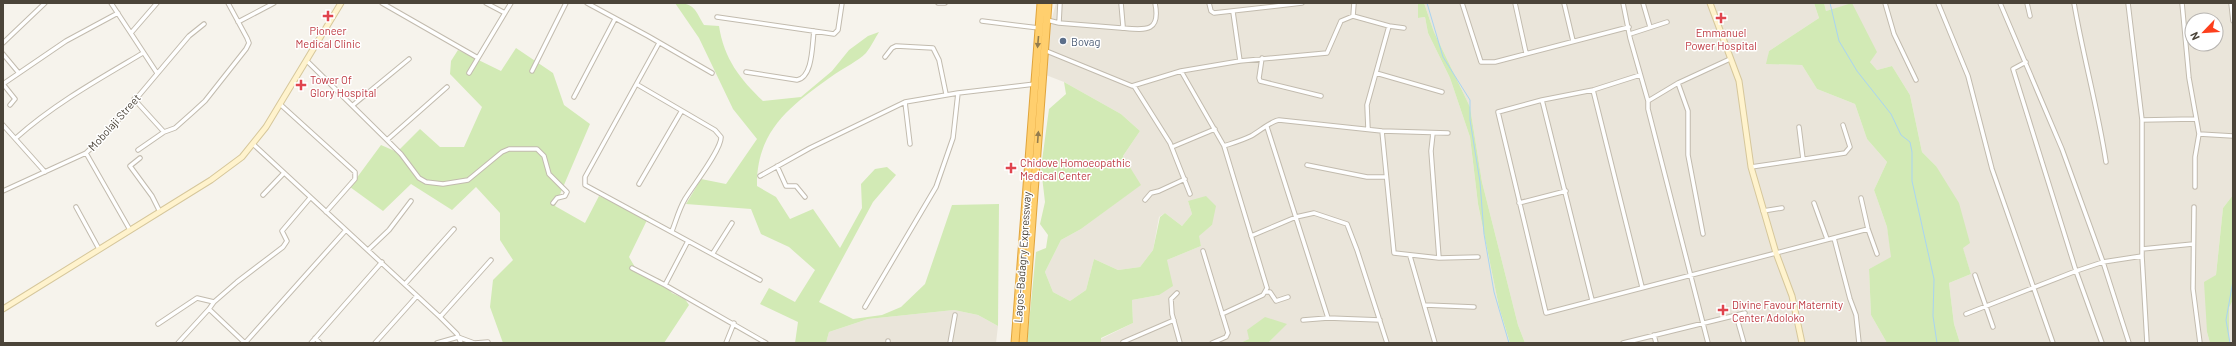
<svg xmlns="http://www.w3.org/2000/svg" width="2236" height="346" font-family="Barlow,sans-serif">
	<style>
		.residential { fill: #eae5da; fill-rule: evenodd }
		.green { fill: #d2eab5 }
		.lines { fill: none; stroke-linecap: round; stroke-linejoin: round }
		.stream { stroke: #a9d4f2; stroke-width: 1 }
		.street-casing { stroke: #c2bbae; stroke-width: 5.5 }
		.secondary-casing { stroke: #d6c79b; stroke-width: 7 }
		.highway-casing { stroke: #e0a43c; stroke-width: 9 }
		.street { stroke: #fff; stroke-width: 3.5 }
		.secondary { stroke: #fff3cd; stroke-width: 5 }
		.highway { stroke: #ffcf6e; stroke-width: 7 }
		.oneway { fill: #937c4e }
		.health-dot { fill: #e0444e; stroke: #fff; stroke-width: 1.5 }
		.service-dot { fill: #5c6f8a; stroke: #fff; stroke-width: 1.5 }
		.labels { text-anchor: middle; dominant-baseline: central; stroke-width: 3; stroke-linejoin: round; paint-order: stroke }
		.health-label { font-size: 11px; fill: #be3a42; stroke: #fff; text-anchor: start }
		.service-label { font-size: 11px; fill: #4e5e75; stroke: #fff; text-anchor: start }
		.street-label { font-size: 11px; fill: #4b4439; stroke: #fff }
	</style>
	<rect width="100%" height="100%" fill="#f6f3ec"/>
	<path class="residential" d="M1056 3H1418V18L1425 17 1428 33 1450 78 1470 137 1478 204 1499 307 1510 343H1268L1286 324 1240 343H1101V339L1133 323 1132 300 1159 295 1167 260 1201 246 1198 236 1212 225 1188 201 1192 214 1182 226 1165 213 1159 217 1153 250 1140 267 1118 270 1094 259 1086 290 1070 301 1053 292 1045 272 1061 240 1081 229 1140 185 1123 156 1140 131 1121 114 1064 82 1038 72Z
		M1424 3H1814L1819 18 1769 51 1767 64 1802 65 1817 89 1855 104 1867 139 1887 162 1874 190 1887 227 1892 257 1869 269 1871 315 1887 343H1525L1518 325 1482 182 1470 107 1434 32Z
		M1824 3H2233V195L2223 208 2216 275 2207 332 2210 343H1960L1954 324 1949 283 1971 274 1936 166 1922 152 1910 95 1892 66 1877 70 1870 62 1852 4 1826 11ZM2192 20H2216V44H2192Z
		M2233 300V343H2229V308Z
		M954 310 978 315 998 326 996 343H826L829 332 868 319Z"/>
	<path class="green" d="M675 3C695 3 695 10 704 25L719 26C724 59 740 79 763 101L801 97 832 71 849 50 868 36 879 32C875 38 871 47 866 53 858 61 845 67 835 74 793 104 756 129 757 186L776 197 790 219 813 209 840 248 862 208 861 184 875 169 887 167 896 175 873 202 819 302 853 319 882 315 901 307 925 284 952 205 999 204 998 326 978 315 954 310 868 319 829 332 826 343H795L798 322 760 304 769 288 795 302 815 270 789 247 761 234 751 209 686 204 701 179 726 184 757 139 733 109 699 38Z
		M1418 3H1424L1434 32 1470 107 1482 182 1518 325 1525 343H1510L1499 307 1478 204 1470 137 1450 78 1428 33 1425 17 1418 18Z
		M1814 3H1824L1826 11 1852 3 1877 52 1870 62 1877 70 1892 66 1910 95 1922 152 1936 166 1959 203 1970 243 1963 248 1971 274 1949 283 1954 324 1960 343H1887L1871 315 1869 269 1891 257 1887 227 1874 190 1887 162 1867 139 1855 104 1817 89 1802 65 1766 64 1769 51 1819 18Z
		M516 48 553 73 564 105 590 124 555 206 585 223 599 196 649 216 629 257 639 274 660 279 672 293 685 299 689 305 664 343H503L490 307 493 280 513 260 500 240V213L476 187 452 210 411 184 383 211 350 187 381 145 397 152 420 129 440 147H464L482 107 450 74 451 61 458 50 501 71Z
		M1064 82 1121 114 1140 131 1123 156 1141 185 1081 229 1061 240 1045 272 1053 292 1070 301 1086 290 1094 259 1118 270 1140 267 1153 250 1160 217 1165 213 1182 226 1192 214 1188 201 1206 196 1216 206 1212 225 1199 236 1201 246 1167 260 1173 286 1159 295 1132 300 1133 323 1101 338V343H1027L1036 252 1046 248 1048 235 1040 224 1045 202 1041 168 1049 109 1066 94Z
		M2233 195V300L2229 308V343H2210L2207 332 2204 282 2216 275 2223 208Z
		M1265 317 1287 324 1268 343H1240L1249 339 1247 330Z"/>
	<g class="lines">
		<path class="stream" d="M1427 3 1443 57 1470 100V120L1480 182 1484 234 1494 292 1509 343
			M1830 3 1839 41 1857 71 1891 114 1901 135 1910 142 1912 152V181L1934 279 1933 316 1937 343
			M2230 343 2226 320 2233 281"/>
		<defs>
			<path id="street" d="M111 3 157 73
				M382 3 478 58
				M486 3 505 13
				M587 3 648 36 712 73
				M938 3H945
				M1209 3 1211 11 1214 13 1302 3
				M1462 3 1481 62H1495L1629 27
				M1515 3 1526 53
				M1564 3 1573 41
				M1623 3 1630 38 1648 101V109L1708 343
				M1643 3 1650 27
				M1885 3 1894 34 1916 80
				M1938 3 1968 76 1992 169 2053 343
				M2000 3 2062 149 2103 262 2129 343
				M2027 3 2030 16
				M2074 3C2083 56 2098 109 2106 162
				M2128 3 2142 120V256L2147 343
				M2182 3 2189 78 2199 134 2195 157V187
				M2231 3 2233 21
				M1233 12 1240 61
				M1353 16 1389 26 1367 105 1368 129
				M717 17 834 34 838 30 842 3
				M1047 20 1059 23 1121 28 1123 26 1121 3
				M982 21 1039 28
				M238 22 274 3
				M1059 23 1060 3
				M1389 26 1404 28
				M1121 28C1145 30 1161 33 1155 3
				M131 33 157 3
				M1630 34 1667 22
				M3 43 45 3
				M659 43 585 177V185L760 280
				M1044 50 1132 86 1181 71 1240 61 1327 53 1341 21 1353 16 1354 3
				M3 54 18 72
				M885 57 892 48 896 46 933 48 939 60 946 94
				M1262 58 1259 78 1260 81 1321 96
				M307 61 387 140 447 87
				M2026 62 2013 69 2076 271 2102 343
				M532 71 566 3
				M1181 71 1224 146 1267 288 1263 295 1222 314
				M746 72 797 80C813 77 812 45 814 31
				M469 73 511 3
				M1376 73 1442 92
				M1640 75 1593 90 1542 100 1498 112 1546 313 1868 229
				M1678 83 1688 111V155L1703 234
				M3 84 66 41 118 13
				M3 84 15 99 10 105
				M638 85 715 130 721 137C722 149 692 187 685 199 679 209 676 221 672 231
				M1134 86 1170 143 1190 194
				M1593 90 1642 287
				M574 97 615 19
				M134 99 164 132
				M1542 100 1592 300
				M1648 101 1678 83 1730 59
				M905 102 910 144
				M281 105 355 172V179L326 212
				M353 105 409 59
				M2142 120 2195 119
				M3 125 45 172
				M1267 127 1328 318 1380 320
				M1799 127 1803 159
				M1382 131 1394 253 1439 258 1478 257
				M1433 133 1431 151 1439 258
				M2199 134 2233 136
				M16 138C54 104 99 79 143 53
				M387 140 401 154 419 178 426 182 443 184 468 180 502 152 509 149H537L544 156 549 174 567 192 565 196 557 198 553 203
				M253 144 440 317 457 334 461 343
				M1224 146C1233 143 1243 140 1251 136 1260 131 1271 121 1279 120L1382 131 1448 133
				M1172 147 1215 129
				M138 150 164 132 175 128 193 112 205 101 246 49 249 43 247 38 228 3
				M86 153 130 230
				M140 158 130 166 152 196 160 212
				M1307 165 1367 177H1385
				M777 166 786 186H796L805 197
				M1751 167 1845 153 1850 147 1843 125
				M760 176 810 148 905 102 958 93 1035 84
				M639 184 681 112
				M3 191 86 153 109 131 189 36 204 24
				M263 195 283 174
				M1861 198 1868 229 1877 254
				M1145 200 1151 193 1159 191 1185 179
				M1519 203 1566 191
				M1814 203 1827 239
				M76 207 99 249
				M2194 207 2193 289 2200 343
				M1763 211 1782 208
				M1251 236 1296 217 1314 213 1347 224 1357 250 1387 343
				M1834 238 1850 299 1856 315 1859 343
				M688 241 665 285 766 343
				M2142 249 2193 244
				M368 250 389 230 411 201
				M1203 251 1228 333 1226 337 1212 343
				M713 253 732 223
				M1410 256 1435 343
				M632 268 665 285
				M1975 275 1993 327
				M405 284 454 229
				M1265 292H1270L1276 301 1288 297
				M1177 293 1171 299 1172 314 1180 343
				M214 302 209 309 245 343
				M1425 305 1474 307
				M865 307 936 187 953 138 958 93
				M1966 314 2076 271 2103 262 2142 256
				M1736 315 1744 343
				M440 317 491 260
				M1303 320 1328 318
				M158 324 197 298 214 302 237 282 283 247 287 241 282 231 310 198
				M1654 335 1656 343
				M315 338 320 343
				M1123 342 1174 320
				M178 343 209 309
				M245 343 346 230
				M311 343 382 262
				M375 343 417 296
				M437 343 458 337 474 343
				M475 343 488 342
				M726 343 734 323
				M888 343V341
				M950 343 955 315
				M1623 343 1745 313"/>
			<path id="secondary" d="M1710 3 1739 81 1751 167 1776 253 1792 296 1802 343
				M3 309 211 180 242 157 266 127 341 3"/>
			<path id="highway" d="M1015 343 1041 3
				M1023 343 1048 3"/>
		</defs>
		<use href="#street" class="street-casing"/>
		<use href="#secondary" class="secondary-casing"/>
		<use href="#highway" class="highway-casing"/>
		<use href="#street" class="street"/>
		<use href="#secondary" class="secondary"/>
		<use href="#highway" class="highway"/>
	</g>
	<defs><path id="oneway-solid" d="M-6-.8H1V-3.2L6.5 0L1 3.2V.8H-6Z"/></defs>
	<g class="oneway">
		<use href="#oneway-solid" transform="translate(1038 42) rotate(95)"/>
		<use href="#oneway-solid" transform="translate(1038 137) rotate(-86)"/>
	</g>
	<g class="health-dot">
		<path d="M326 10h4v4h4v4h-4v4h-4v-4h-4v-4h4z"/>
		<path d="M1719 12h4v4h4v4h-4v4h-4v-4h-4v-4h4z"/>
		<path d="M299 79h4v4h4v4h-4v4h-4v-4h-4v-4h4z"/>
		<path d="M1009 162h4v4h4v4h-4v4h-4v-4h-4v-4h4z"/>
		<path d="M1721 304h4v4h4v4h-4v4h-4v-4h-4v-4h4z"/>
	</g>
	<circle class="service-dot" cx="1063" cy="41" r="4"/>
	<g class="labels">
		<g class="health-label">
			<text x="328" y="30" text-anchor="middle">Pioneer<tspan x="328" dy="13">Medical Clinic</tspan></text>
			<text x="1721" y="32" text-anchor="middle">Emmanuel<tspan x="1721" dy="13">Power Hospital</tspan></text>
			<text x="310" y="79">Tower Of<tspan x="310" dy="13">Glory Hospital</tspan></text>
			<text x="1020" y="162">Chidove Homoeopathic<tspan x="1020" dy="13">Medical Center</tspan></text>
			<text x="1732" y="304">Divine Favour Maternity<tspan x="1732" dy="13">Center Adoloko</tspan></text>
		</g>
		<g class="service-label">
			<text x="1071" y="41">Bovag</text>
		</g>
		<g class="street-label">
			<text transform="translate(114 122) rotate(-48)">Mobolaji Street</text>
			<text transform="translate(1022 257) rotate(-86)">Lagos-Badagry Expressway</text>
		</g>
	</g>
	<rect width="2236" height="346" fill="none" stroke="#4b4439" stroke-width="8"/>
	<g transform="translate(2204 32) rotate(245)"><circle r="19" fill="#ffffff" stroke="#b7b4b0"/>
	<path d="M0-3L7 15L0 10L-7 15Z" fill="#fc3f1d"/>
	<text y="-6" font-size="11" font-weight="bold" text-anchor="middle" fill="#4b4439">N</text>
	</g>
</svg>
